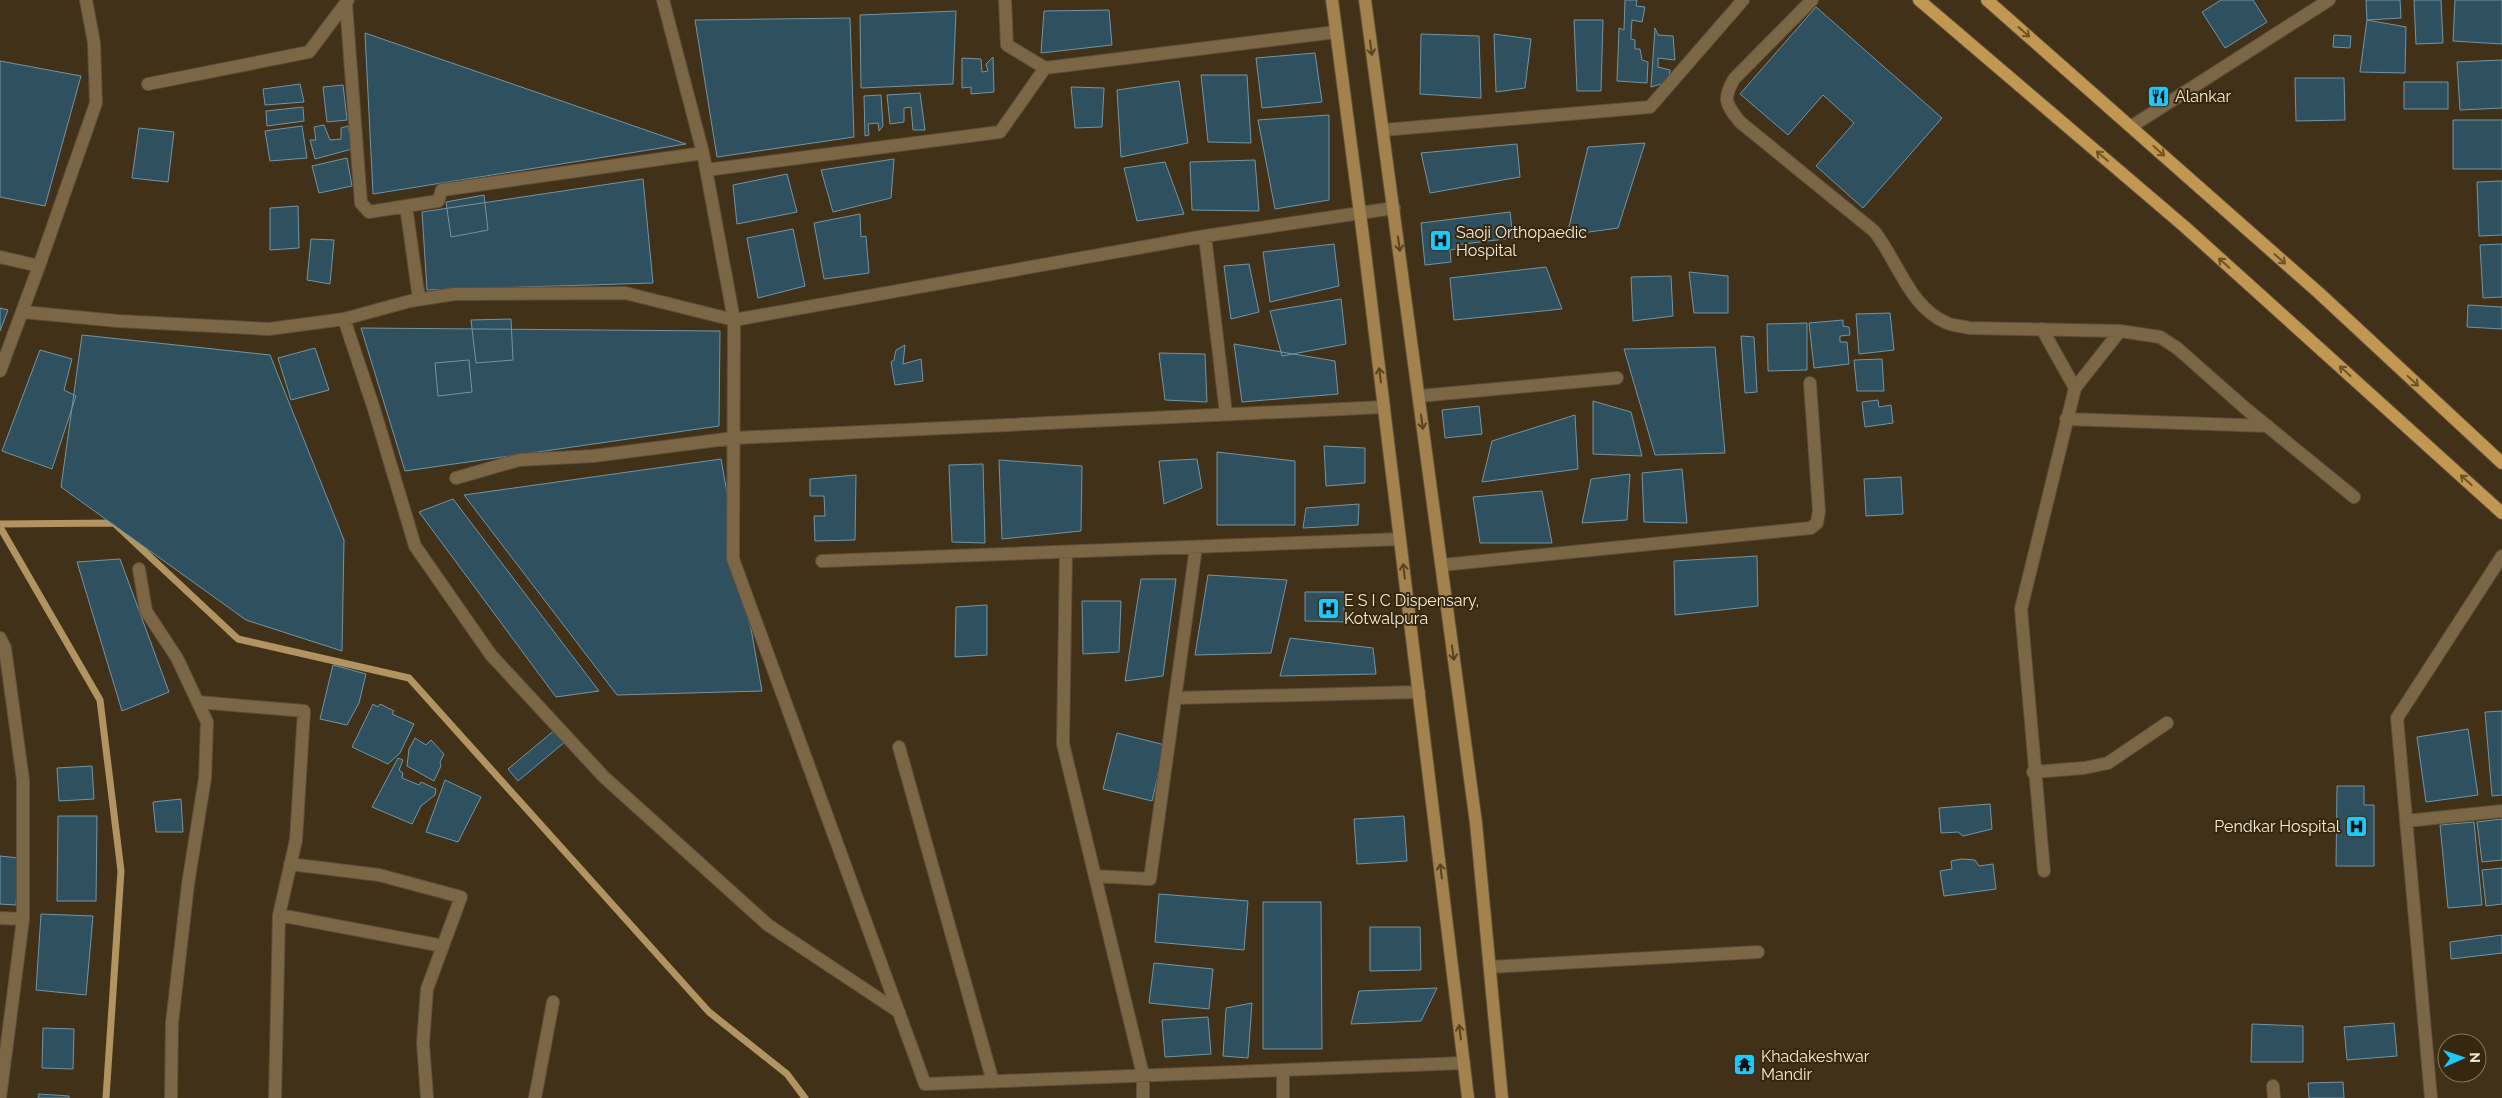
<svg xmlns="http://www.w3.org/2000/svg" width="2502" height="1098" font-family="Raleway,sans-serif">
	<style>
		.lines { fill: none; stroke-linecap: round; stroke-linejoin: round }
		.stream { stroke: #b19461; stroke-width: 7 }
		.building { fill: #2f505e; stroke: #7195a4 }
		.lane-casing { stroke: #5e4f38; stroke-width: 14 }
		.street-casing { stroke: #5e4f38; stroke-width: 14 }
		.secondary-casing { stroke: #5e4f38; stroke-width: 14 }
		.primary-casing { stroke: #5e4f38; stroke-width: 14 }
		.lane { stroke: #7b6646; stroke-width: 12 }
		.street { stroke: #7b6646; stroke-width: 12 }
		.secondary { stroke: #a3824d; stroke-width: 12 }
		.primary { stroke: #c19751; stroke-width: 12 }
		.oneway { stroke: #6e5429 }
		.oneway2 { stroke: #574221 }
		.labels { text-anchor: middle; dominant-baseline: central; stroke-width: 4; stroke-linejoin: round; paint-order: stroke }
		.poi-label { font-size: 16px; fill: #f6ecdd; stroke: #36270e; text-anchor: start }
	</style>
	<rect width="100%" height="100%" fill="#413118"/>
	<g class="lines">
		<path class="stream" d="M0 524 114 523 238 639 409 678 709 1012 787 1074 805 1098
			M0 527 100 700 121 871 106 1098"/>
	</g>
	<path class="building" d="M1625 0H1637L1636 6 1645 7 1642 22 1632 20 1631 34V39L1635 40V49H1640L1642 60 1648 62 1647 83 1617 81 1619 28 1624 30Z
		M2221 0H2253L2267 22 2225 48 2202 12Z
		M2366 0H2400L2401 18 2367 20Z
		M2414 0H2441L2443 43 2416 44Z
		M2455 0H2502V44L2453 41Z
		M1816 7 1942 118 1863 208 1816 166 1854 123 1823 95 1788 135 1740 94Z
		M1109 10 1112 45 1041 53 1044 11Z
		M956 11 953 84 861 88 860 15Z
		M850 18 854 137 717 157 695 20Z
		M1574 20H1603L1601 91H1577Z
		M2367 20 2406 27 2405 73 2360 72Z
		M1655 28 1658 35 1673 36 1675 60 1658 58V67L1670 70 1668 82 1651 87Z
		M365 33 686 144 373 194Z
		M1421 34 1479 36 1481 98 1420 94Z
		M1494 34 1531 39 1525 88 1496 92Z
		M2334 35 2351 36 2350 48 2333 47Z
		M1315 53 1322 102 1262 108 1256 58Z
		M993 57 994 92 971 94V87L962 88V58L981 59 982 72 988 71 986 64Z
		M2502 60V108L2460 110 2457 62Z
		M0 61 81 76 45 206 0 197Z
		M1201 75H1247L1251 143 1208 142Z
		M2295 78H2344L2345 120 2296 121Z
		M1179 81 1188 143 1121 157 1117 90Z
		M2404 82H2448V109H2404Z
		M300 84 304 102 265 105 263 89Z
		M343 85 347 120 327 122 323 87Z
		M1071 87 1104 88 1102 127 1075 128Z
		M920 93 925 130H913L911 107 904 108V122L890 124 887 95Z
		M881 95 883 126 879 131 878 123 868 124 869 135 865 136 864 96Z
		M303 107 304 121 267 126 266 111Z
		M1329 115V200L1275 209 1258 120Z
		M2453 120H2502V169H2453Z
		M324 125 330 140 341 139V128L348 126 352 149 315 159 310 140H316L314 127Z
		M302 126 307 158 270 161 265 131Z
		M139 128 174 132 168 182 132 178Z
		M1645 143 1618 228 1567 235 1588 147Z
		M1517 144 1520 177 1430 193 1421 153Z
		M347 158 352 186 319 193 312 166Z
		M894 159 891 198 833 212 821 170Z
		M1255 160 1259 211 1192 210 1190 162Z
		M1165 162 1184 214 1137 221 1124 168Z
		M787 174 797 212 737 224 733 185Z
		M643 179 653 283 427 290 422 212Z
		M2502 181V235L2479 236 2477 182Z
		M484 195 488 230 451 237 446 202Z
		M298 206 299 248 270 250V208Z
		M1510 212 1513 238 1455 245 1456 249 1450 250 1451 262 1425 265 1421 223Z
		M860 214 861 237 866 236 869 273 824 279 814 223Z
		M793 229 805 286 758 298 747 238Z
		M311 239 334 240 330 284 307 280Z
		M1334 244 1339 286 1270 302 1263 252Z
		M2502 244V297L2483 298 2480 245Z
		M1249 264 1259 312 1231 319 1224 266Z
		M1546 267 1562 309 1454 320 1450 278Z
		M1689 272 1728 276V313H1694Z
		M1671 276 1673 316 1633 321 1631 277Z
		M1341 299 1346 344 1282 356 1270 311Z
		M2468 305 2502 307V329L2467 327Z
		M0 308 8 310 0 331Z
		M1890 313 1894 350 1859 354 1856 314Z
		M511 319 513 360 476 363 471 320Z
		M1843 320V326L1849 327 1850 335 1840 336V342H1847L1849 364 1814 368 1809 323Z
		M1807 323V370L1768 371 1767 324Z
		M361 328 720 331 719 426 405 471Z
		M82 335 270 355 344 540 342 651 246 620 61 487Z
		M1741 336 1754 337 1757 392 1745 393Z
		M1234 344 1335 361 1338 394 1242 402Z
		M905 345 903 364 921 359 923 381 895 385 891 362 894 360 896 350Z
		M1715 347 1725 453 1655 455 1624 349Z
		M315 348 329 390 291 400 278 358Z
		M40 350 72 359 64 390 76 396 52 469 2 451Z
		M1159 353 1205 354 1207 402 1165 400Z
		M1882 359 1884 391H1857L1854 360Z
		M469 360 472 392 438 396 435 363Z
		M1878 400 1879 407 1891 405 1893 423 1865 427 1862 402Z
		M1593 401 1631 412 1642 456 1593 454Z
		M1479 406 1482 434 1445 438 1442 410Z
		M1575 415 1578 469 1482 482 1492 441Z
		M1324 446 1365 448V483L1326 486Z
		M1217 452 1295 461V525H1217Z
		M721 459 762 691 617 695 464 495Z
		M1197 459 1202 488 1164 504 1159 461Z
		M999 460 1082 466 1081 531 1002 539Z
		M983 464 985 543 952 542 949 465Z
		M1682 469 1687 523 1644 522 1642 473Z
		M1630 474 1627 520 1582 523 1591 479Z
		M856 475 855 540 815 541 814 516H825L824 496H810V479Z
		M1901 477 1903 514 1866 516 1864 479Z
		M1542 491 1552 543H1480L1473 497Z
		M453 499 599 691 556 697 419 512Z
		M1359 504 1358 525 1303 528 1306 508Z
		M1757 556 1758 606 1675 615 1674 561Z
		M120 559 169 692 122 711 77 562Z
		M1208 575 1287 580 1271 653 1195 655Z
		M1141 579H1176L1163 676 1125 681Z
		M1305 592H1344V622L1305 621Z
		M1082 601H1121L1119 652 1083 654Z
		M987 605V655L955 657 956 607Z
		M1290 638 1373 648 1376 674 1280 676Z
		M333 665 366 674 359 703 347 725 320 719Z
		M373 704 378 707 380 704 394 711 392 714 414 724 400 753 388 764 352 747Z
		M2502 711V795L2492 796 2485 712Z
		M556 729 566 741 518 781 508 769Z
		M2468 729 2478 795 2426 802 2417 737Z
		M1117 733 1165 745 1152 801 1103 789Z
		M415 738 426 745 431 740 444 754 440 762 441 766 434 781 407 766 409 749Z
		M398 758 403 760 399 770 403 773 402 778 419 785 421 782 436 789 435 795 421 806 412 824 372 807Z
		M92 766 94 799 59 801 57 768Z
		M445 780 481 797 458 842 426 832Z
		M2337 786H2364V805H2374V866H2336Z
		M181 799 183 832H156L153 802Z
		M1990 804 1992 829 1963 836 1958 832 1941 833 1939 808Z
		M58 816H97L96 901H57Z
		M1404 816 1407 861 1357 864 1354 819Z
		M2502 819V860L2482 862 2477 822Z
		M2474 822 2482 905 2448 908 2440 825Z
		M0 856 19 858 16 905 0 904Z
		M1962 859 1975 860 1979 866 1993 864 1996 889 1944 896 1940 871 1952 869 1951 861Z
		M2502 868V904L2486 906 2482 870Z
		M1159 894 1248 901 1244 950 1155 942Z
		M1263 902H1321L1322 1049H1263Z
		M41 914 93 916 86 995 36 990Z
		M1370 927H1420L1421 970 1370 971Z
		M2502 935V953L2451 959 2450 942Z
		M1154 963 1213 969 1209 1009 1149 1003Z
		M1437 988 1421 1021 1351 1024 1359 991Z
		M1252 1003 1248 1058 1223 1056 1226 1008Z
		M1208 1017 1211 1054 1165 1057 1162 1020Z
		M2394 1023 2397 1056 2347 1060 2344 1027Z
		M2252 1024 2303 1026V1062H2251Z
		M43 1028 74 1029 73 1069 42 1068Z
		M2343 1082 2344 1098H2309L2308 1083Z
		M39 1094 69 1096V1098H38Z"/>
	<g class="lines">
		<defs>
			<path id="lane" d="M1812 0 1734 79C1722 100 1726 104 1740 122L1874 231C1898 261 1909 307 1947 323 1953 326 1962 326 1969 328L2120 331 2160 337 2177 348 2245 408 2354 497
				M2042 329 2075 388
				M2066 419 2268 426
				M2033 772 2084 768 2108 763 2167 723
				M2044 871 2021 609 2075 388 2120 331
				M1490 967 1758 952"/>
			<path id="street" d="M663 0 703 153 734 320 733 559 925 1084 1464 1063
				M1005 0 1007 45 1045 68 1336 32
				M346 4 361 203 369 212 438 201 442 190 703 153
				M148 84 309 52 348 0
				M2132 126 2329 0
				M1383 130 1650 107 1743 0
				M706 170 1000 132 1045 68
				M406 206 419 299
				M1205 236 1226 414
				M0 257 39 266 0 371
				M39 266 96 103 94 43 86 0
				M23 312 118 321 269 329 344 319 410 301 454 294 625 293 734 320 1205 236 1394 208
				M344 319 374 409 415 546 491 655 604 777 768 925 899 1012
				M1419 396 1617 378
				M456 478 519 460 593 456 734 438 1384 407
				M1066 552 1063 744 1143 1075V1098
				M822 561 1400 539
				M1442 565 1811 528 1817 523 1819 511 1810 383
				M139 569 146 611 177 658 207 722 205 778 188 884 172 1023 171 1098
				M0 638 5 648 23 780V919L0 1098
				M1175 698 1419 692
				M198 702 304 711 296 840 279 915 275 1098
				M899 747 993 1082
				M2406 821 2502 811
				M290 864 379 875 461 897 427 989 423 1043 427 1098
				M1095 876 1150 879 1196 547
				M279 915 443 946
				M0 918 23 919
				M1283 1070V1098
				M2273 1086 2274 1098
				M535 1098 553 1002
				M2431 1098 2397 718 2502 556"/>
			<path id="secondary" d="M1332 0 1364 244 1468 1098
				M1365 0 1476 823 1502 1098"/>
			<path id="primary" d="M1919 0 2185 227 2502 513
				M1987 0 2319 293 2502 463"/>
		</defs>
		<use href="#lane" class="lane-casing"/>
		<use href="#street" class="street-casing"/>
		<use href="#secondary" class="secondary-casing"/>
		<use href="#primary" class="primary-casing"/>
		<use href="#lane" class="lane"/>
		<use href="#street" class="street"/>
		<use href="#secondary" class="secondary"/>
		<use href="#primary" class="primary"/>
	</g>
	<defs><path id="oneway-shaft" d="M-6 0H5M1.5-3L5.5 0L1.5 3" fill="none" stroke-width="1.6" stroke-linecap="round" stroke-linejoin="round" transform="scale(1.25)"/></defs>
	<g class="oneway">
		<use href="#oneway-shaft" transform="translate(2024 32) rotate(41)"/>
		<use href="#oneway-shaft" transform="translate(2159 151) rotate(42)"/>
		<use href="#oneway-shaft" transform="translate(2102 156) rotate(-140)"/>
		<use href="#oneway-shaft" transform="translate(2280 259) rotate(42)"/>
		<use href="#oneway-shaft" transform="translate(2224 263) rotate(-138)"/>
		<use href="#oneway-shaft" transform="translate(2345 371) rotate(-138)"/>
		<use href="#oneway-shaft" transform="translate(2413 381) rotate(43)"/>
		<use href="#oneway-shaft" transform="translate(2466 480) rotate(-138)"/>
	</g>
	<g class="oneway2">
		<use href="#oneway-shaft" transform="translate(1371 48) rotate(82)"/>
		<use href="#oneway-shaft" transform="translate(1399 244) rotate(82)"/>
		<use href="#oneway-shaft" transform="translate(1380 375) rotate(-97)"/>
		<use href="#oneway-shaft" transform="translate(1422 422) rotate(82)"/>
		<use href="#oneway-shaft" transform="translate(1404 571) rotate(-97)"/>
		<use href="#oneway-shaft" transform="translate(1453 653) rotate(82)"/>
		<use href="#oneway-shaft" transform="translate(1441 871) rotate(-97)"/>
		<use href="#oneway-shaft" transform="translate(1460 1032) rotate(-97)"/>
	</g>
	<defs>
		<symbol id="restaurant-square" viewBox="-11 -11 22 22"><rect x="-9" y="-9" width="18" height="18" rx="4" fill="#1dc9fc" stroke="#36270e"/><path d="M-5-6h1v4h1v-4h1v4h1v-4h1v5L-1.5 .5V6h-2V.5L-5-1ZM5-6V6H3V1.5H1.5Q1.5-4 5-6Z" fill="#111"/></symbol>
		<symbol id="hospital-square" viewBox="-11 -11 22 22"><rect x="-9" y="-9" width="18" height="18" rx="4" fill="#1dc9fc" stroke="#36270e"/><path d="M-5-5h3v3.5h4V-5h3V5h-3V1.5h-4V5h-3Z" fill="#111"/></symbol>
		<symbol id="temple-square" viewBox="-11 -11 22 22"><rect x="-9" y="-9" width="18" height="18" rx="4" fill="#1dc9fc" stroke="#36270e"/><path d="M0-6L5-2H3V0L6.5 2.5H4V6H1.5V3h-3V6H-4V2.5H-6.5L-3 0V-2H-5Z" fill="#111"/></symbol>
	</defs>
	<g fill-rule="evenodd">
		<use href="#restaurant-square" x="2146" y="84" width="25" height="25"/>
		<use href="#hospital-square" x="1428" y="228" width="25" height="25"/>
		<use href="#hospital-square" x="1316" y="596" width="25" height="25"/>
		<use href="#hospital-square" x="2344" y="814" width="25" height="25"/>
		<use href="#temple-square" x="1732" y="1052" width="25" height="25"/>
	</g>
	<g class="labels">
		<g class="poi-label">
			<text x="2175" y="96">Alankar</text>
			<text x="1456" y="232">Saoji Orthopaedic<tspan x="1456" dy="18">Hospital</tspan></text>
			<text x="1344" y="600">E S I C Dispensary,<tspan x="1344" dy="18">Kotwalpura</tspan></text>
			<text x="2340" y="826" text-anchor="end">Pendkar Hospital</text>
			<text x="1761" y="1056">Khadakeshwar<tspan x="1761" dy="18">Mandir</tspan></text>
		</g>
	</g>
	<g transform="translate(2462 1058) rotate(88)"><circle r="24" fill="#36270e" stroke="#837661"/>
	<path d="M0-4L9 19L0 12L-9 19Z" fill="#1dc9fc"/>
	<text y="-8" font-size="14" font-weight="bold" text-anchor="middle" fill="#f6ecdd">N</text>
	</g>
</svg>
